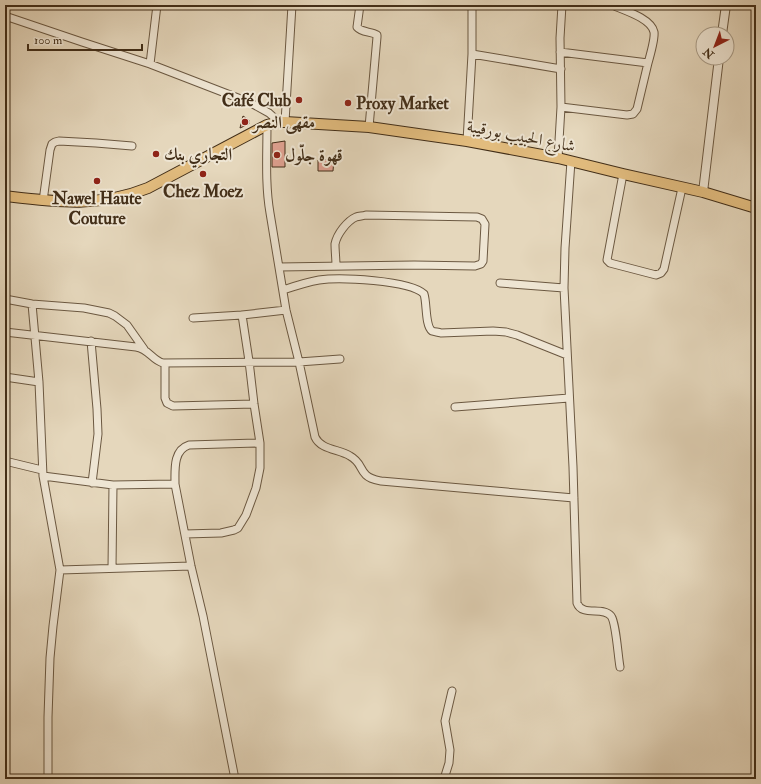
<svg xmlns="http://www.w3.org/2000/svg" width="761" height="784" font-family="'IM FELL Double Pica',Amiri,serif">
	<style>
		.building { fill: #e0a292; stroke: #422e18 }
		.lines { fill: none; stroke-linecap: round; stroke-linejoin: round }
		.minor-casing { stroke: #6b5841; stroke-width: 9 }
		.tertiary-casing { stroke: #6b5841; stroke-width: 10 }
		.primary-casing { stroke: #422e18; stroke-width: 12 }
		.minor { stroke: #eee5d3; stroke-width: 7 }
		.tertiary { stroke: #eee5d3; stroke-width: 8 }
		.primary { stroke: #e2bc7e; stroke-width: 10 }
		.poi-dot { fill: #8f2418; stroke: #eee5d3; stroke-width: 1.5 }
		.labels { text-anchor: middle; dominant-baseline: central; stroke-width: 4; stroke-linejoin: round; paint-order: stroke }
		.poi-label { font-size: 17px; font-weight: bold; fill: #422e18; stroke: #eee5d3; text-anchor: start }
		.street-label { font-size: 17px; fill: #422e18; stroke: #eee5d3 }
	</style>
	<rect width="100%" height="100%" fill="#e5d7bc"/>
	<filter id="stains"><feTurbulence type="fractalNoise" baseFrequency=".005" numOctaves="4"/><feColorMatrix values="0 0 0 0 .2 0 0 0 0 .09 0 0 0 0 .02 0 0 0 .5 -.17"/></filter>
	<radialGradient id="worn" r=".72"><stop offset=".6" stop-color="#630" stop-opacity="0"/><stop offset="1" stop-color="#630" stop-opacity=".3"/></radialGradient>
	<path class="building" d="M243 116 249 120V124L240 128Z
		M285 141V167H272V143Z
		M334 159 333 171H318V160Z"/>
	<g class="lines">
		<defs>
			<path id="minor" d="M360 5 357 27C362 33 371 31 377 35V37L369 127
				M612 5C623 10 651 18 654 32 655 38 650 56 648 63
				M5 16 82 42 150 64 251 103 269 113 279 122
				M560 52 648 63 637 109 633 114 627 115 561 107
				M472 54 561 69
				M150 64 157 5
				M285 122 292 5
				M267 125C267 155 265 184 270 213L286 310 299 362 315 437C321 450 339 449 350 456 361 462 359 468 366 475 370 479 376 480 381 481L574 498
				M467 141 472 54V5
				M558 158 561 107 560 38 562 5
				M571 161 565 248 564 288 573 467 577 603C582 617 603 606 611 616 616 622 618 657 620 667
				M623 174 607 260 610 263 656 275 661 273 664 269 682 188
				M43 201 50 150 52 144 55 142 59 141 96 143 132 146
				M279 267 414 265 475 266 481 264 483 261 485 224 482 219 477 217 366 215C363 216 359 216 356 217 347 221 337 234 335 244 335 251 336 259 336 266
				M500 283 564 288
				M283 290C295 286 307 282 319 280 339 277 410 280 424 294 427 303 425 326 432 331 435 332 438 332 441 333L493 331 506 332 517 335 567 355
				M5 299 32 304 84 308 109 313 115 316 127 325 144 349
				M32 304 39 382 43 476 60 570 191 566
				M193 318 242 315 286 310
				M5 332 136 347C149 349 152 360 163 363L299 362 340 359
				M91 341 97 409 98 434 92 483
				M165 363V398L167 403 173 406 254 404
				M5 377 39 382
				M455 407 569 398
				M5 461 42 470
				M43 476 113 485 175 484 191 566 203 616 235 779
				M175 484C175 470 173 450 189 445L260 443
				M185 534 221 533 234 530 238 528 246 515 256 488 260 468V443L254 404 249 361 242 315
				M112 568 113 485
				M48 779V717L50 658 53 626 60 570
				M444 779 449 763 450 750 445 721 452 691"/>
			<path id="tertiary" d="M722 34 726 5
				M703 192 719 58"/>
			<path id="primary" d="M5 196C56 202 99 208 148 188L267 125 279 122H285L369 127 467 141 558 158 623 174 703 192 756 208"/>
		</defs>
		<use href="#minor" class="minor-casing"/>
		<use href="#tertiary" class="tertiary-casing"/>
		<use href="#primary" class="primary-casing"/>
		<use href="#minor" class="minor"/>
		<use href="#tertiary" class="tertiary"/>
		<use href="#primary" class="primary"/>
	</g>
	<g class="poi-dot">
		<circle cx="299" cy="100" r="4"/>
		<circle cx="348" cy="103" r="4"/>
		<circle cx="245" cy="122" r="4"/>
		<circle cx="156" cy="154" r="4"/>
		<circle cx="277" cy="155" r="4"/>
		<circle cx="203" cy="174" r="4"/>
		<circle cx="97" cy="181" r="4"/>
	</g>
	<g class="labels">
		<g class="poi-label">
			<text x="291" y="100" text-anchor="end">Café Club</text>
			<text x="356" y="103">Proxy Market</text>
			<text x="253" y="122">مقهى النصر</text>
			<text x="164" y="154">التجاري بنك</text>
			<text x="285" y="155">قهوة جلّول</text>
			<text x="203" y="191" text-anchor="middle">Chez Moez</text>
			<text x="97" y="198" text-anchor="middle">Nawel Haute<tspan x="97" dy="20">Couture</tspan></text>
		</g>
		<g class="street-label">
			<text transform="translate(521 136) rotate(11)">شارع الحبيب بورقيبة</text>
		</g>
	</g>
	<rect width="761" height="784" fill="none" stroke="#e5d7bc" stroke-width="20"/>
	<rect x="6" y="6" width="749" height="772" fill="none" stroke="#422e18" stroke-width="2"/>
	<rect x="10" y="10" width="741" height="764" fill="none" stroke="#422e18"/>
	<g transform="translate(715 46) rotate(222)"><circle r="19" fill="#eee5d3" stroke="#a99c88"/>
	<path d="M0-3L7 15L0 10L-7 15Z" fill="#8f2418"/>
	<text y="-6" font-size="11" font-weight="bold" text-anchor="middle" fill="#422e18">N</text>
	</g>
	<path d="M28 44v6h114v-6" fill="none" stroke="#422e18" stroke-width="2"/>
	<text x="34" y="44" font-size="12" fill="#422e18" stroke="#eee5d3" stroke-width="3" paint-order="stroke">100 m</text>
	<rect width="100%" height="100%" filter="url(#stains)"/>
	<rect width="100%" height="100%" fill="url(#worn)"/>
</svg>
